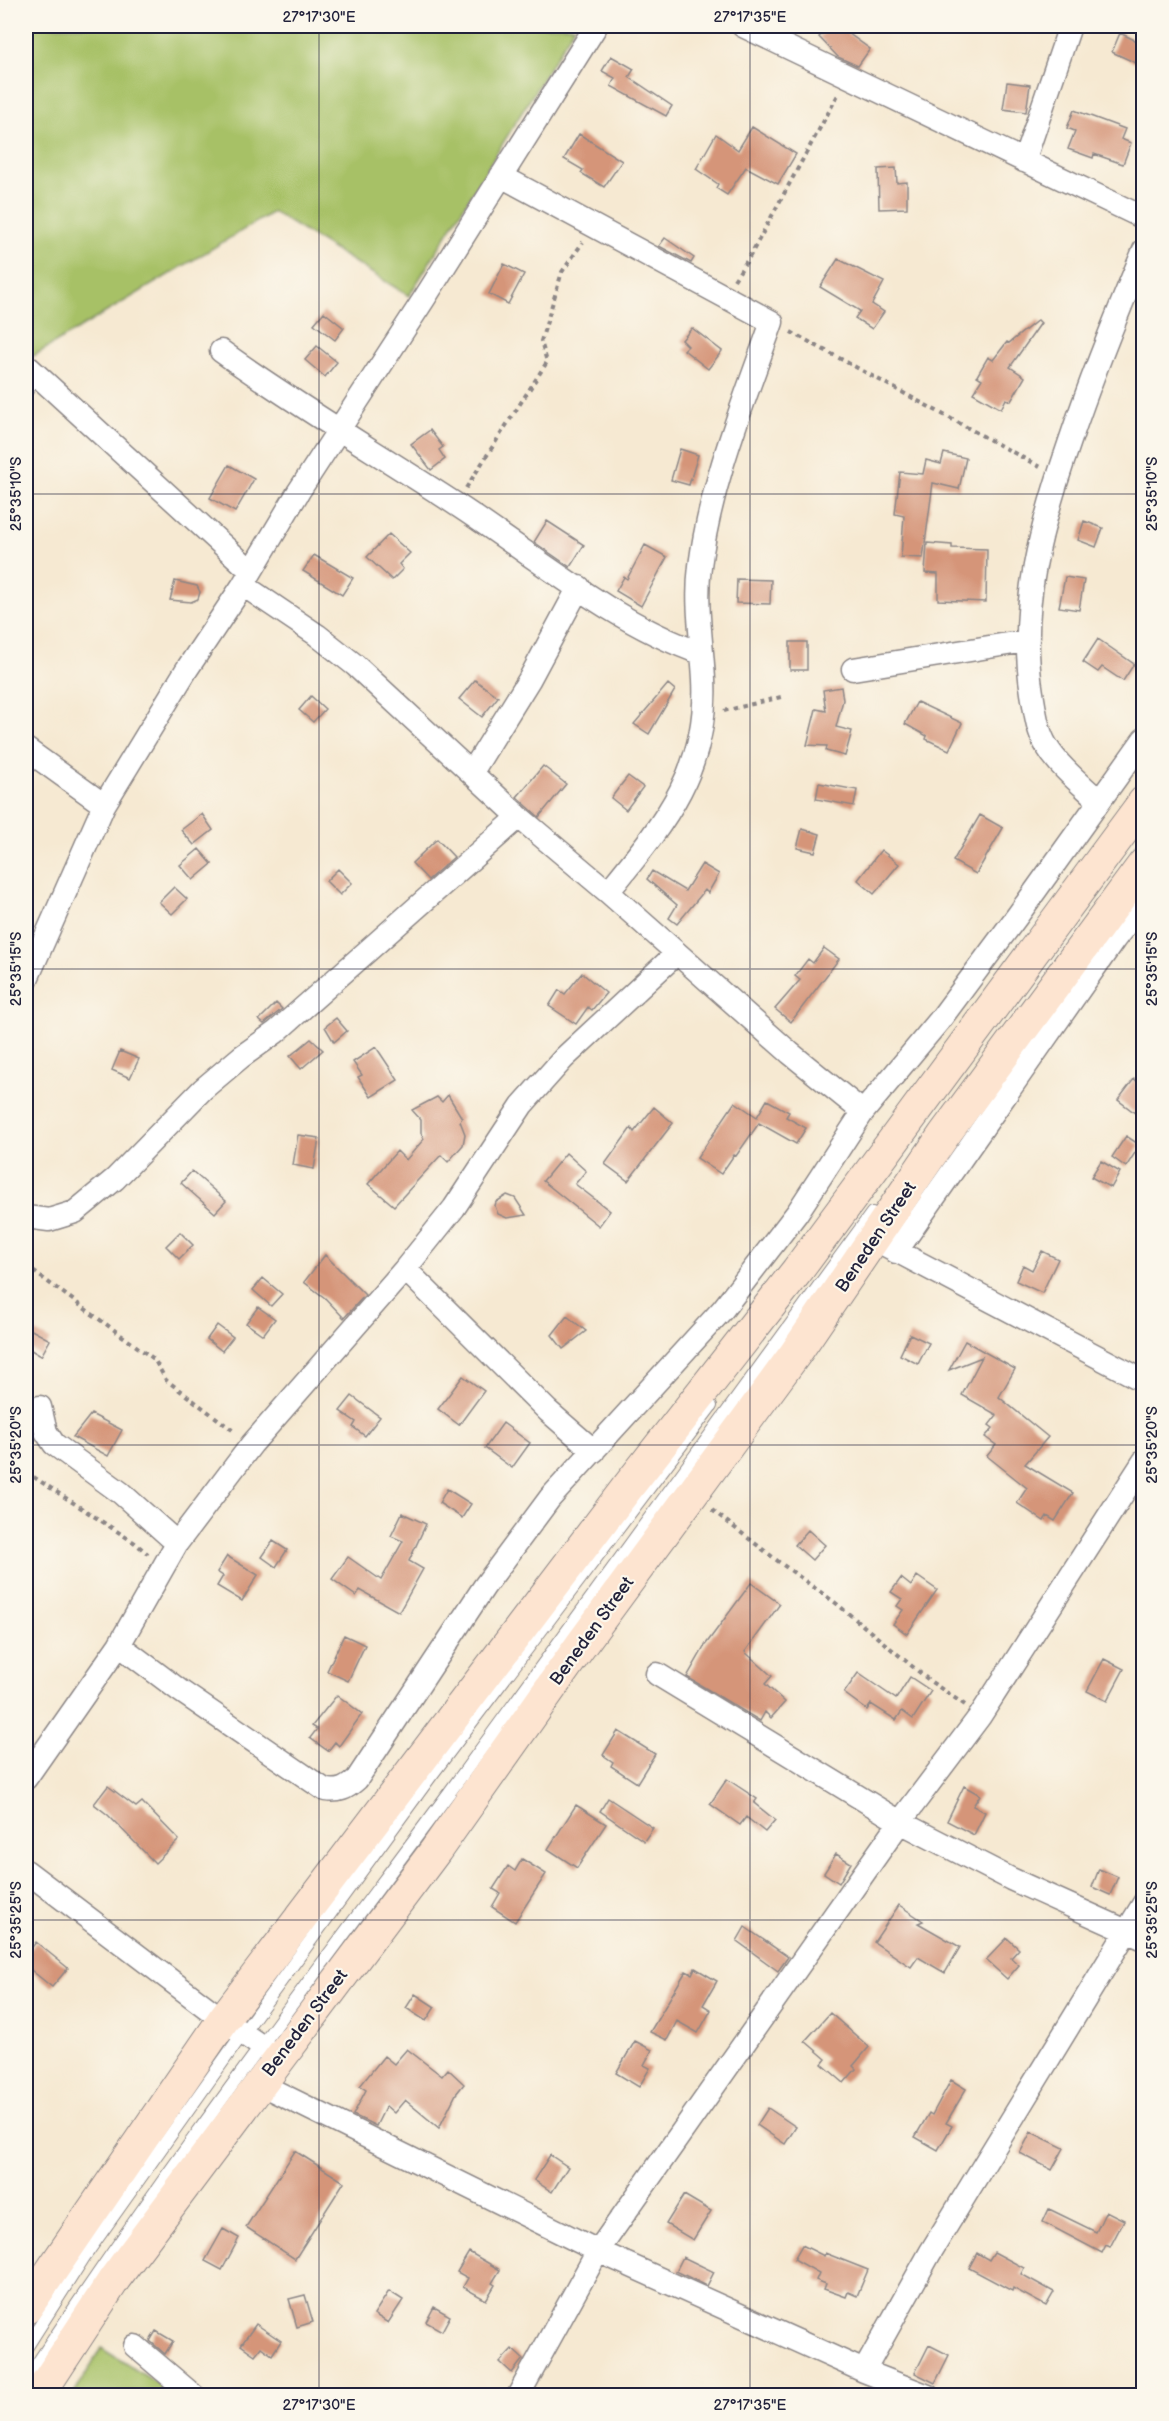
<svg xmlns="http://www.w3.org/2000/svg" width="1169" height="2421" font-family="'Balsamiq Sans',sans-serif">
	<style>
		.green { fill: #a7c166; stroke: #647250; stroke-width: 1.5 }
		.building { fill: #d59579 }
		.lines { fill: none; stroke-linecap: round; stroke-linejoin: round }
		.service-casing { stroke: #8c8686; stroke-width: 14 }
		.minor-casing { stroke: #8c8686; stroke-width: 25 }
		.secondary-casing { stroke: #8c8686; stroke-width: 34 }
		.path { stroke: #8c8686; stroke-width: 4; stroke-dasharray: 4.5 4.5; stroke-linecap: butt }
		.service { stroke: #fff; stroke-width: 12 }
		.minor { stroke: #fff; stroke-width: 22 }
		.secondary { stroke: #fde4d0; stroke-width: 32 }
		.ticks { fill: none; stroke: #22223b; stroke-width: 1.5; stroke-opacity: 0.45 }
		.labels { text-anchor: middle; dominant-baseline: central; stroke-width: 4.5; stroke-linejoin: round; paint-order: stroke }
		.street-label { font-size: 18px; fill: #22223b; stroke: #fbf7ec }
		.neatline { fill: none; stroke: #22223b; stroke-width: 2 }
		.ticks-label { font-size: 15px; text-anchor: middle; fill: #22223b }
	</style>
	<rect width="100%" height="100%" fill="#fbf7ec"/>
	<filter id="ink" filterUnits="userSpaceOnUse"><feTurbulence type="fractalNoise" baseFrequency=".0167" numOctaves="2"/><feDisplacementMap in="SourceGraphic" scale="12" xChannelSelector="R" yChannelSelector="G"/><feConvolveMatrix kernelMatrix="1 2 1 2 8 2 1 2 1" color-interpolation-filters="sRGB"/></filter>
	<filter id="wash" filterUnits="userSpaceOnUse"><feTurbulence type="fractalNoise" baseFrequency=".008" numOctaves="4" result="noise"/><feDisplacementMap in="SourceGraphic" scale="24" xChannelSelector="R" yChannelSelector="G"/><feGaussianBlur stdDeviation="1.35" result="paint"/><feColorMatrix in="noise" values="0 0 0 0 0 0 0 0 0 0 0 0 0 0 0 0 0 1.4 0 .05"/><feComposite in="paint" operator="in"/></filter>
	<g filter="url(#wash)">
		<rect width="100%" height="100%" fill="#f6e9d2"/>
		<path class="green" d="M26 26H575L409 296 273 212 30 358 26 354Z
			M101 2348 176 2395 73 2396Z"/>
		<g id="blocks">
			<path class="building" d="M830 26H838L870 49 858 66 838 57 819 37Z
				M1120 33 1143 44 1136 63 1112 52Z
				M611 56 634 69 629 77 672 106 666 116 611 86 615 78 602 71Z
				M1007 82 1030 85 1026 112 1003 109Z
				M1074 110 1125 129 1121 139 1131 143 1123 164 1094 154 1093 158 1068 149 1075 131 1067 128Z
				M752 127 796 154 778 184 746 167 727 195 716 188 718 184 696 169 716 134 738 150Z
				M579 134 622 161 604 187 581 173 583 170 564 159Z
				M896 168 897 183 907 182V208L879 209 878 169Z
				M665 238 694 258 691 263 659 246Z
				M838 259 884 282 872 304 884 312 872 329 855 318 860 311 820 287Z
				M504 264 524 274 508 304 489 294Z
				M324 312 344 328 335 340 314 324Z
				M1038 320 1041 323 1010 367 1025 377 1011 401 1006 399 1001 409 973 393 982 379 977 376 988 357 993 360 1007 342 1009 343Z
				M692 328 722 351 708 369 684 350 688 346 682 340Z
				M317 346 337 362 325 377 305 360Z
				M430 430 443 447 439 450 445 459 431 470 411 444Z
				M680 449 698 455 689 485 671 480Z
				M944 453 966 458 959 489 933 483 923 558 901 557 904 516 895 514 900 472 923 474 926 460 941 464Z
				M229 465 254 479 235 512 210 498Z
				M547 521 584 545 570 567 534 542Z
				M1084 521 1103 528 1096 547 1078 540Z
				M389 534 410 553 399 564 403 569 392 580 367 557Z
				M927 543 952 545V548L987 549 986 602 938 600V574L925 573Z
				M645 545 667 557 641 606 616 591 624 577 627 579Z
				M314 555 353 578 342 595 303 571Z
				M1065 577 1084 580 1079 610 1059 607Z
				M737 579 771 580 770 604 736 603Z
				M175 581 197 586 200 592 198 599 191 602 170 600Z
				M1098 639 1134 664 1123 681 1102 667 1098 672 1083 662Z
				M790 642H807V670H790Z
				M475 680 498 697 482 717 459 699Z
				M668 684 675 690 649 734 634 724Z
				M841 687 843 700 836 727 852 731 845 756 826 751 827 746 807 745 816 709 826 711 823 690Z
				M311 696 325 709 313 722 299 710Z
				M917 702 962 723 949 750 926 739 927 736 905 724Z
				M543 766 566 784 539 817 517 797Z
				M628 776 643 787 626 810 611 798Z
				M819 783 857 790 854 806 816 799Z
				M202 814 213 830 194 845 181 830Z
				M980 815 1003 828 976 874 953 861Z
				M802 829 820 834 815 852 797 848Z
				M437 839 454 857 428 880 412 863Z
				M199 849 212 864 193 880 180 865Z
				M881 850 899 864 874 894 858 880Z
				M702 864 719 874 708 893 705 890 677 924 669 918 677 905 647 879 652 871 685 891Z
				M338 869 352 883 340 895 326 881Z
				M174 887 187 899 172 914 159 902Z
				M824 948 839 959 791 1022 775 1009 800 980 795 976 808 959 813 963Z
				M582 973 606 993 592 1010 588 1007 576 1024 549 1006 559 990 565 994Z
				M276 1003 282 1009 264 1024 259 1020Z
				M336 1018 347 1031 334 1042 325 1027Z
				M311 1039 323 1050 301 1069 290 1056Z
				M376 1047 398 1080 371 1097 358 1077 362 1075 353 1062Z
				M120 1051 139 1059 130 1078 112 1070Z
				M1134 1079 1143 1086V1119L1118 1100Z
				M448 1095 462 1118 460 1121 465 1134 463 1145 448 1162 441 1155 394 1206 368 1184 397 1151 406 1160 424 1139 421 1133V1120L412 1110 437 1097 442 1102Z
				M767 1100 789 1112 786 1117 806 1128 796 1144 759 1123 736 1156 734 1155 721 1174 697 1158 735 1102 757 1117Z
				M654 1107 673 1123 628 1181 605 1164 631 1128 634 1132Z
				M298 1135 319 1138 314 1169 293 1165Z
				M1126 1136 1140 1145 1126 1167 1112 1157Z
				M566 1153 586 1171 575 1184 610 1211 599 1226 543 1181Z
				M1101 1161 1120 1172 1111 1188 1091 1177Z
				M192 1171 226 1201 215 1213 181 1183Z
				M507 1195 515 1198 526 1215 507 1218 498 1214 495 1206 496 1202Z
				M180 1232 193 1245 179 1259 166 1246Z
				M1042 1251 1058 1259 1042 1293 1016 1281 1023 1265 1032 1270Z
				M325 1255 365 1295 344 1318 325 1298 304 1282Z
				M263 1278 282 1294 271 1306 253 1290Z
				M258 1307 275 1319 263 1335 246 1323Z
				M567 1316 586 1331 563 1349 552 1335Z
				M217 1325 233 1337 222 1351 207 1339Z
				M26 1327 50 1340 41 1356 26 1347Z
				M910 1334 929 1343 918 1364 900 1355Z
				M965 1341 1015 1369 999 1397 1048 1437 1025 1464 1073 1493 1055 1521 1047 1516 1044 1521 1017 1503 1027 1488 987 1456 996 1445 985 1437 993 1428 989 1425 997 1415 962 1395 982 1357 949 1370Z
				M463 1376 484 1391 459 1425 438 1409Z
				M352 1396 380 1417 365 1436 353 1427 356 1422 340 1411Z
				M91 1414 122 1430 108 1456 73 1437Z
				M503 1423 530 1443 512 1468 485 1448Z
				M447 1489 471 1504 462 1518 439 1503Z
				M402 1513 426 1524 409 1561 423 1569 399 1612 360 1590 356 1596 332 1579 348 1557 381 1580 403 1541 391 1536Z
				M808 1530 825 1545 812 1560 795 1545Z
				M273 1541 287 1550 276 1567 262 1557Z
				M227 1556 258 1575 242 1601 217 1586 223 1576 217 1572Z
				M917 1576 937 1590 907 1634 893 1624 903 1610 897 1606 902 1599 891 1592 901 1578 911 1586Z
				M751 1583 780 1604 745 1652 772 1676 765 1684 785 1702 771 1718 765 1712 760 1721 687 1677 706 1644Z
				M344 1635 365 1645 348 1681 327 1671Z
				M1104 1659 1124 1669 1107 1701 1087 1691Z
				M858 1673 896 1699 910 1677 931 1691 913 1719 902 1711 896 1720 871 1704 867 1710 844 1693Z
				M337 1695 362 1714 339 1746 335 1742 328 1751 310 1738 317 1729 312 1726Z
				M618 1731 655 1754 637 1783 611 1766 613 1762 603 1755Z
				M727 1779 757 1799 754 1803 775 1820 765 1832 746 1817 740 1825 710 1804Z
				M108 1786 136 1807 142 1802 179 1840 155 1863 108 1815 94 1804Z
				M964 1786 980 1795 973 1806 985 1812 974 1835 947 1821Z
				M608 1798 653 1828 644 1841 600 1811Z
				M576 1805 606 1824 577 1868 548 1849Z
				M836 1854 851 1863 839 1883 824 1873Z
				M522 1859 546 1874 515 1922 492 1907 500 1893 493 1889 508 1866 515 1871Z
				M1099 1869 1118 1877 1110 1895 1092 1887Z
				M899 1905 923 1921 918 1923 960 1947 945 1973 918 1957 911 1967 874 1942Z
				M745 1927 788 1957 778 1971 737 1941Z
				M1007 1938 1019 1949 1011 1958 1019 1965 1007 1979 986 1960Z
				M36 1942 68 1968 52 1987 26 1966V1955Z
				M695 1968 717 1981 703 2005 711 2010 698 2033 677 2021 667 2040 650 2032 686 1971 692 1974Z
				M415 1994 435 2007 426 2021 406 2008Z
				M830 2013 869 2047 853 2066 856 2069 844 2083 822 2064 826 2059 805 2041Z
				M635 2041 652 2050 644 2065 650 2068 639 2087 616 2073Z
				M407 2049 442 2076 448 2069 464 2084 456 2094 439 2128 405 2100 394 2113 386 2106 376 2126 353 2115 366 2090 360 2086 384 2056 394 2064Z
				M951 2080 966 2089 946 2123 952 2126 938 2150 915 2137 929 2113 932 2115Z
				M768 2108 796 2127 785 2144 757 2125Z
				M1031 2132 1064 2148 1052 2170 1020 2153Z
				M295 2151 344 2182 295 2259 246 2227Z
				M550 2155 568 2167 552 2192 534 2180Z
				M684 2195 711 2211 693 2240 666 2224Z
				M1049 2209 1096 2232 1106 2211 1124 2220 1110 2247 1106 2245 1102 2253 1043 2222Z
				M223 2229 239 2238 222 2270 205 2261Z
				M802 2245 824 2256 825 2253 868 2270 857 2296 848 2292 846 2297 824 2289 826 2284 816 2280 819 2273 794 2259Z
				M469 2252 500 2270 492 2283 495 2285 486 2300 463 2287 468 2278 457 2272Z
				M994 2252 1024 2268 1021 2274 1054 2292 1046 2306 1013 2288 1012 2291 969 2268 977 2253 989 2260Z
				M683 2257 714 2272 707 2286 676 2271Z
				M389 2291 403 2300 388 2323 374 2314Z
				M305 2295 313 2322 297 2327 289 2299Z
				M434 2307 450 2316 442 2331 426 2322Z
				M256 2324 281 2341 272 2355 261 2347 255 2355 241 2345Z
				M156 2331 173 2341 165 2354 150 2341Z
				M929 2345 949 2355 935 2383 915 2373Z
				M512 2349 523 2359 512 2373 500 2362Z"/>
		</g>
	</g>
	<g filter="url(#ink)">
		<use href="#blocks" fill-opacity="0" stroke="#8c8686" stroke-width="1.5"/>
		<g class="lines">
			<defs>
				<path id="service" d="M26 392 37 375
					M26 2348 84 2257 243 2033 430 1777 711 1406
					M26 2381C158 2179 305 1987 449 1793 591 1600 730 1406 872 1213"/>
				<path id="minor" d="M743 26 1144 218
					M1024 161 1070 26
					M501 176 772 322C744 402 711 481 700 566 695 604 702 641 704 679 709 771 663 824 608 892
					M221 351C297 406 378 453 457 505 532 554 615 624 701 653
					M26 365 251 571
					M243 585 317 635 355 665 519 817 608 892 790 1053 863 1112
					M853 669 1026 641
					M26 749 104 805
					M472 772 529 680 579 587
					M1099 801C1081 784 1059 767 1046 745 1037 730 1035 710 1032 693 1018 608 1041 525 1069 444 1091 378 1117 314 1144 250
					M26 981 104 805 187 669 243 585 299 491 424 299 596 26
					M26 1217 49 1220 75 1212 115 1179 203 1089 241 1057 276 1032 519 817
					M885 1245 1144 1381
					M896 1252 1114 940 1144 901
					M405 1269 548 1411 594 1451
					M40 1407 46 1432 54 1444 121 1493 177 1543
					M119 1645 179 1690 325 1790C339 1792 346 1789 357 1779L484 1587 550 1498 723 1309 797 1213 863 1112 939 1021 1018 915 1144 739
					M657 1674 900 1822 1011 1879 1144 1939
					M26 1778 119 1645 177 1543 252 1444 405 1269 454 1208 522 1105 564 1058 676 954
					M26 1871 223 2020 279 2058
					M260 2084 598 2251 864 2371 928 2396
					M135 2346 194 2396
					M864 2371 930 2253 1144 1903
					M518 2396 598 2251 900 1822 980 1716 1144 1461"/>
				<path id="secondary" d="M26 2308 223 2020 627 1488 797 1271 1144 802
					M38 2396 115 2278 436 1850 581 1645 795 1354 944 1135 1144 864"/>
			</defs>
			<use href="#service" class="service-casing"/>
			<use href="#minor" class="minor-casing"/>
			<use href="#secondary" class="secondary-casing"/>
			<path class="path" d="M734 280 750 256 839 93
				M791 332 1040 467
				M466 488 547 362 541 341 562 272 583 242
				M724 711 781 697
				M26 1266 154 1359 166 1380 235 1432
				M26 1472 135 1543 148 1554
				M712 1510 779 1562 837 1604 930 1681 965 1705"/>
			<use href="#service" class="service"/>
			<use href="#minor" class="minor"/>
			<use href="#secondary" class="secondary"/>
		</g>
	</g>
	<path class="ticks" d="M319 26V2396M750 26V2396M26 494H1144M26 969H1144M26 1445H1144M26 1920H1144"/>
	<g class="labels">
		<g class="street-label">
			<text transform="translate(876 1237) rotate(-56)">Beneden Street</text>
			<text transform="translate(592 1631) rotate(-54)">Beneden Street</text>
			<text transform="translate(305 2023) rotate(-53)">Beneden Street</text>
		</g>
	</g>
	<rect width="1169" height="2421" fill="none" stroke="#fbf7ec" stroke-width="66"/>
	<rect x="33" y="33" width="1103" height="2355" class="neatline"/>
	<g class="ticks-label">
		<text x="319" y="22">27°17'30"E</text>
		<text x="750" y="22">27°17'35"E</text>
		<text transform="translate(16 494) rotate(-90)" y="5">25°35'10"S</text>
		<text transform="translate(1152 494) rotate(-90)" y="5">25°35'10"S</text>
		<text transform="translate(16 969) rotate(-90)" y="5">25°35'15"S</text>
		<text transform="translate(1152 969) rotate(-90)" y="5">25°35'15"S</text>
		<text transform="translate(16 1445) rotate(-90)" y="5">25°35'20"S</text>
		<text transform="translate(1152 1445) rotate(-90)" y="5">25°35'20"S</text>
		<text transform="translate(16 1920) rotate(-90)" y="5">25°35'25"S</text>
		<text transform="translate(1152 1920) rotate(-90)" y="5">25°35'25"S</text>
		<text x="319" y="2410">27°17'30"E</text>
		<text x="750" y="2410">27°17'35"E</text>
	</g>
</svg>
